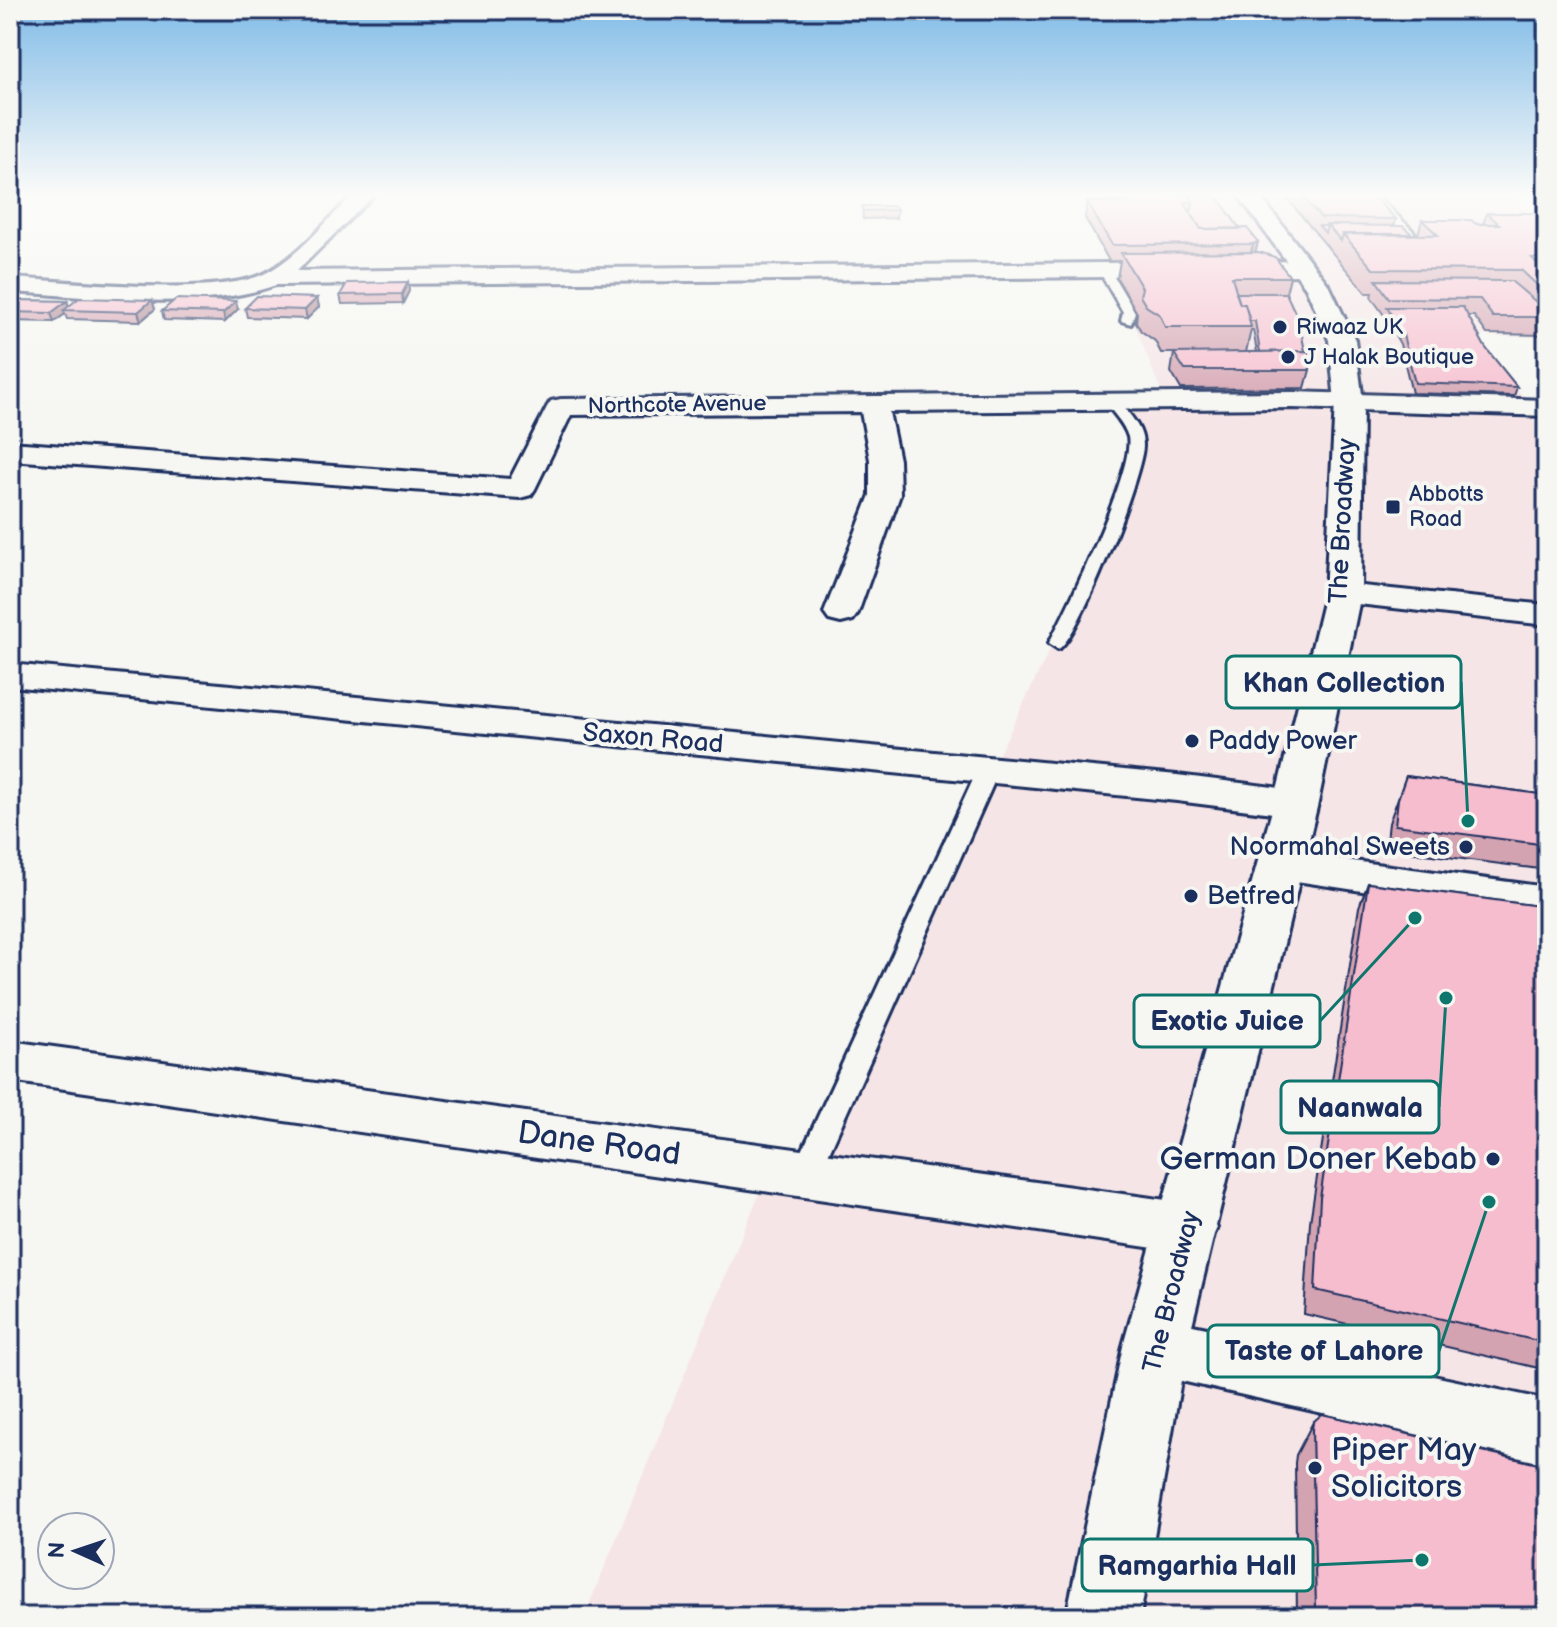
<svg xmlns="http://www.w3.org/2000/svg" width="1557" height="1627" font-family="'Balsamiq Sans',sans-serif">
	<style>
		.built { fill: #f6e5e7 }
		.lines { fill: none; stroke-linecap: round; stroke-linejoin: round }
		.service-casing { stroke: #1b2f5e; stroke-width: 6 }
		.minor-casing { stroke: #1b2f5e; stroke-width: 6 }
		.primary-casing { stroke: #1b2f5e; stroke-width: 6 }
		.service { fill: #f6f6f2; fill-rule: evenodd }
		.minor { fill: #f6f6f2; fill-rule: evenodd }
		.primary { fill: #f6f6f2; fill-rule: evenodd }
		.wall { fill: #d4a3b1; stroke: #1b2f5e; stroke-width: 2; fill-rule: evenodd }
		.shaded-wall { fill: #ac8490; stroke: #1b2f5e; stroke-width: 2 }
		.building { fill: #f6bdce; stroke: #1b2f5e; stroke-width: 2 }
		.poi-dot { fill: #1b2f5e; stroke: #f6f6f2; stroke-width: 3 }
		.labels { text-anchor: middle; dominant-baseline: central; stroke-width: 8; stroke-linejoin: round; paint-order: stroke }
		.far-poi-label { font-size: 22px; fill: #1b2f5e; stroke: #f6f6f2; text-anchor: start }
		.far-street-label { font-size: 22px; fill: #1b2f5e; stroke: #f6f6f2 }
		.street-label { font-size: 26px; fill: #1b2f5e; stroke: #f6f6f2 }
		.poi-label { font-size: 26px; fill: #1b2f5e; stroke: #f6f6f2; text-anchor: start }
		.near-street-label { font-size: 32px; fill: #1b2f5e; stroke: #f6f6f2 }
		.near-poi-label { font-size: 32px; fill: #1b2f5e; stroke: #f6f6f2; text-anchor: end }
		.leader { fill: none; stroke: #0f766e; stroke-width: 3 }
		.callout-dot { fill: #0f766e; stroke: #f6f6f2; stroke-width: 3 }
		.callout { fill: #f6f6f2; stroke: #0f766e; stroke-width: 3 }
		.callout-label { font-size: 28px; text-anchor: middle; font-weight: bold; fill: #1b2f5e }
	</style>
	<rect width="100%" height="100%" fill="#f6f6f2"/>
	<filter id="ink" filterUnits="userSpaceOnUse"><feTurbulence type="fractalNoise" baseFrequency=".0125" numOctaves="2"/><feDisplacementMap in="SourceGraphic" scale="16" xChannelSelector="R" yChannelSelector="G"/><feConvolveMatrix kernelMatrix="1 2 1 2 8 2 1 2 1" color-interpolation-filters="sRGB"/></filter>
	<g filter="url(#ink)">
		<path class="built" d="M1114 195H1512L1547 228V337L1479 336 1523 397 1547 447V519H1540L1547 545V1617H584L772 1163H810L993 766 1098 551 1134 439 1116 404 1165 401 1109 261 1085 218 1124 217Z"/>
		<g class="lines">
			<defs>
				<path id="service" d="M1365 195H1376L1414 232V236H1406Z
					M1100 267H1108L1135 312 1131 324 1121 321 1123 312 1098 269Z
					M1111 397 1116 398C1127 412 1143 426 1143 445 1144 471 1077 644 1058 649L1049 643C1067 610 1135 468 1128 437 1124 423 1112 412 1104 401Z
					M988 764 999 771 820 1173 816 1182 806 1185 796 1182 792 1173 977 771Z"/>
				<path id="minor" d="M353 195H374L297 271 1304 261 1315 268 1304 275 276 285C197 313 92 296 10 292V278C69 281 217 298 266 273 299 256 326 221 353 195Z
					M1293 392 1547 400V416L1293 408 889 412 899 460 900 495 858 613 853 620 841 623 829 620 824 613 870 495V460L861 412 571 415 535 489 531 495 520 498 10 460V442L510 479 547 407 551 401 561 399Z
					M1343 584 1547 605V625L1331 601 1326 594 1331 587Z
					M10 664 1177 775 1296 790 1311 794 1317 803 1311 812 1296 816 1177 801 10 686Z
					M1279 851 1547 887V919L1263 876 1257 866 1263 856Z
					M10 1041 1188 1203 1208 1210 1217 1228 1208 1246 1188 1253 10 1081Z
					M1155 1317 1547 1400V1464L1155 1375 1133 1366 1124 1346 1133 1326Z"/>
				<path id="primary" d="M1238 195H1259L1330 287 1355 340 1363 402 1361 594 1318 803 1187 1346 1140 1617H1066L1123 1346 1274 803 1325 594 1335 402 1329 340 1306 288Z"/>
			</defs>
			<use href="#service" class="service-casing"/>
			<use href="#minor" class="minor-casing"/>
			<use href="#primary" class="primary-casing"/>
			<use href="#service" class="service"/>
			<use href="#minor" class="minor"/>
			<use href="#primary" class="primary"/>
		</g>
		<path class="wall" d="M1114 195H1216L1240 229 1258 242 1255 252 1290 277 1286 293 1310 370 1305 388 1181 389 1171 372 1174 353H1161L1155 341 1141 331 1136 322 1137 313 1117 278 1120 261H1109L1085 218 1087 202H1117ZM1251 330H1253L1257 352H1246Z
			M1284 195H1372L1396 219 1394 226 1412 234H1418L1422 220 1483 224 1487 213H1547V335L1487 334 1474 316H1468L1485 347 1517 387 1514 396 1412 393 1400 344 1384 315 1371 297 1372 293H1366Z
			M862 206 897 210 896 218 863 219Z
			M408 282 409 291 403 303 342 304 340 295Z
			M317 298 319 307 307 319 247 317 245 308Z
			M10 300 67 301 69 306 152 300 155 309 141 321 67 319 65 314 54 322 10 321Z
			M238 309 225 322 164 320 162 311Z
			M1406 776 1547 795V870L1386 849 1389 823Z
			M1368 883 1547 907V1370L1304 1314 1310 1222 1359 907Z
			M1313 1422 1547 1617H1268L1273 1609 1297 1615 1295 1463 1296 1455Z"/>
		<path class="shaded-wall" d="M1258 242 1254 258 1249 261 1253 244Z
			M408 282 409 291 403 303 402 294Z
			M317 298 319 307 307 319 305 310Z
			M152 300 155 309 141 321 138 312Z
			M67 301 70 310H64L65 314 54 322 51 313Z
			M236 301 238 309 225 322 223 313Z"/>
		<path class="building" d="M1123 195H1189L1193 202H1184L1201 229 1247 228 1258 242 1253 244 1112 245 1087 202H1127Z
			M1189 195H1216L1240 229H1201L1189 210H1192L1193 202Z
			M1301 195H1372L1396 219 1321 218Z
			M862 206H895L897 210 863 211Z
			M1487 213H1547V258H1532L1544 271H1547V286H1538L1521 270 1373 269 1343 234 1438 235 1422 220H1471L1476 224H1499Z
			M1327 225 1403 226 1412 234H1343L1341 241Z
			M1319 226H1327L1325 233Z
			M1259 252 1275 257 1290 277H1232L1240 304H1245L1251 327H1165L1160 315 1146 306 1140 296 1142 288 1121 253Z
			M1376 280 1511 281 1547 311V317H1493L1480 299 1389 298Z
			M408 282 402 294 340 295 347 283Z
			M1236 293H1286L1299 321 1305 351 1260 352 1255 321H1250L1245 304H1240Z
			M257 296 317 298 305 310 245 308Z
			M79 298 152 300 138 312 64 310Z
			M176 299 236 301 223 313 162 311Z
			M10 300 67 301 51 313 10 312Z
			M1387 307H1463L1485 347 1517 387 1415 383 1403 335Z
			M1309 351 1310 370H1185L1174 353Z
			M1406 776 1547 795V845L1395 825 1398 799Z
			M1368 883 1547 907V1343L1315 1290 1320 1198Z
			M1322 1414 1547 1466V1617H1347L1316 1609 1312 1430 1313 1422Z
			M1273 1609 1306 1617H1272Z"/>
	</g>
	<linearGradient id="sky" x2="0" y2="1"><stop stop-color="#80bbe7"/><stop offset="0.46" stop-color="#fbfbf9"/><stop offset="1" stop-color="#fbfbf9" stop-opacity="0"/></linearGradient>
	<rect width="1557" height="423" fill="url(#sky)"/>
	<g class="poi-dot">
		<circle cx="1280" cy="327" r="8"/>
		<circle cx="1288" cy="357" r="8"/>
		<rect x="1385" y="499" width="16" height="16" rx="4"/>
		<circle cx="1192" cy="741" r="8"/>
		<circle cx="1466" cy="847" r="8"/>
		<circle cx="1191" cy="896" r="8"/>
		<circle cx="1493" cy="1159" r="8"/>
		<circle cx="1315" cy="1468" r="8"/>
	</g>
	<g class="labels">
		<g class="far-poi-label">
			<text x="1296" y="327">Riwaaz UK</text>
			<text x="1304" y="357">J Halak Boutique</text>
			<text x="1409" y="494">Abbotts<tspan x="1409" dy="25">Road</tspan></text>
		</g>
		<g class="far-street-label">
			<text transform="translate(677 405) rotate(-1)">Northcote Avenue</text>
		</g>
		<g class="street-label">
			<text transform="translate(1343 521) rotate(-87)">The Broadway</text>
			<text transform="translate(653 739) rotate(5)">Saxon Road</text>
			<text transform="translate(1172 1292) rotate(-76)">The Broadway</text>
		</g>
		<g class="poi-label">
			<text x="1208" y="741">Paddy Power</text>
			<text x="1450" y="847" text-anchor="end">Noormahal Sweets</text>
			<text x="1207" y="896">Betfred</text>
		</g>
		<g class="near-street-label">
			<text transform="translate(599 1144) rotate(8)">Dane Road</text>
		</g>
		<g class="near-poi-label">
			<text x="1477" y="1159">German Doner Kebab</text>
			<text x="1331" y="1450" text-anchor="start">Piper May<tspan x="1331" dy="37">Solicitors</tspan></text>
		</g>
	</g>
	<path class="leader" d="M1468 821L1461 682M1415 918L1320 1021M1446 998L1439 1107M1489 1202L1439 1351M1422 1560L1313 1565"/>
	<g class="callout-dot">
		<circle cx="1468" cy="821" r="8"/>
		<circle cx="1415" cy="918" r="8"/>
		<circle cx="1446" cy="998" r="8"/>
		<circle cx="1489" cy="1202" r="8"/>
		<circle cx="1422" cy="1560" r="8"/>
	</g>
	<g class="callout">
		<rect x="1226" y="656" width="235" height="52" rx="8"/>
		<rect x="1134" y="995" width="186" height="52" rx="8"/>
		<rect x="1281" y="1081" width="158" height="52" rx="8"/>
		<rect x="1208" y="1325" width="231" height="52" rx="8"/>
		<rect x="1082" y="1539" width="231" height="52" rx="8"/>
	</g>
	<g class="callout-label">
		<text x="1344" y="692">Khan Collection</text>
		<text x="1227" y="1030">Exotic Juice</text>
		<text x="1360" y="1117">Naanwala</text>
		<text x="1324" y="1360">Taste of Lahore</text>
		<text x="1197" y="1575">Ramgarhia Hall</text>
	</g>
	<rect width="1557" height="1627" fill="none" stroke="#f6f6f2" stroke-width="40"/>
	<rect x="20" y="20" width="1517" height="1587" fill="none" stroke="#1b2f5e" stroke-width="3" filter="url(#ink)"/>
	<g transform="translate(76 1551) rotate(273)"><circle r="38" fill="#f6f6f2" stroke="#9ea6b7" stroke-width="2"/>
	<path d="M0-6L14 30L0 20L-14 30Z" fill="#1b2f5e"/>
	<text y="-12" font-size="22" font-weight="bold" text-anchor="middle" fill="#1b2f5e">N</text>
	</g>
</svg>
